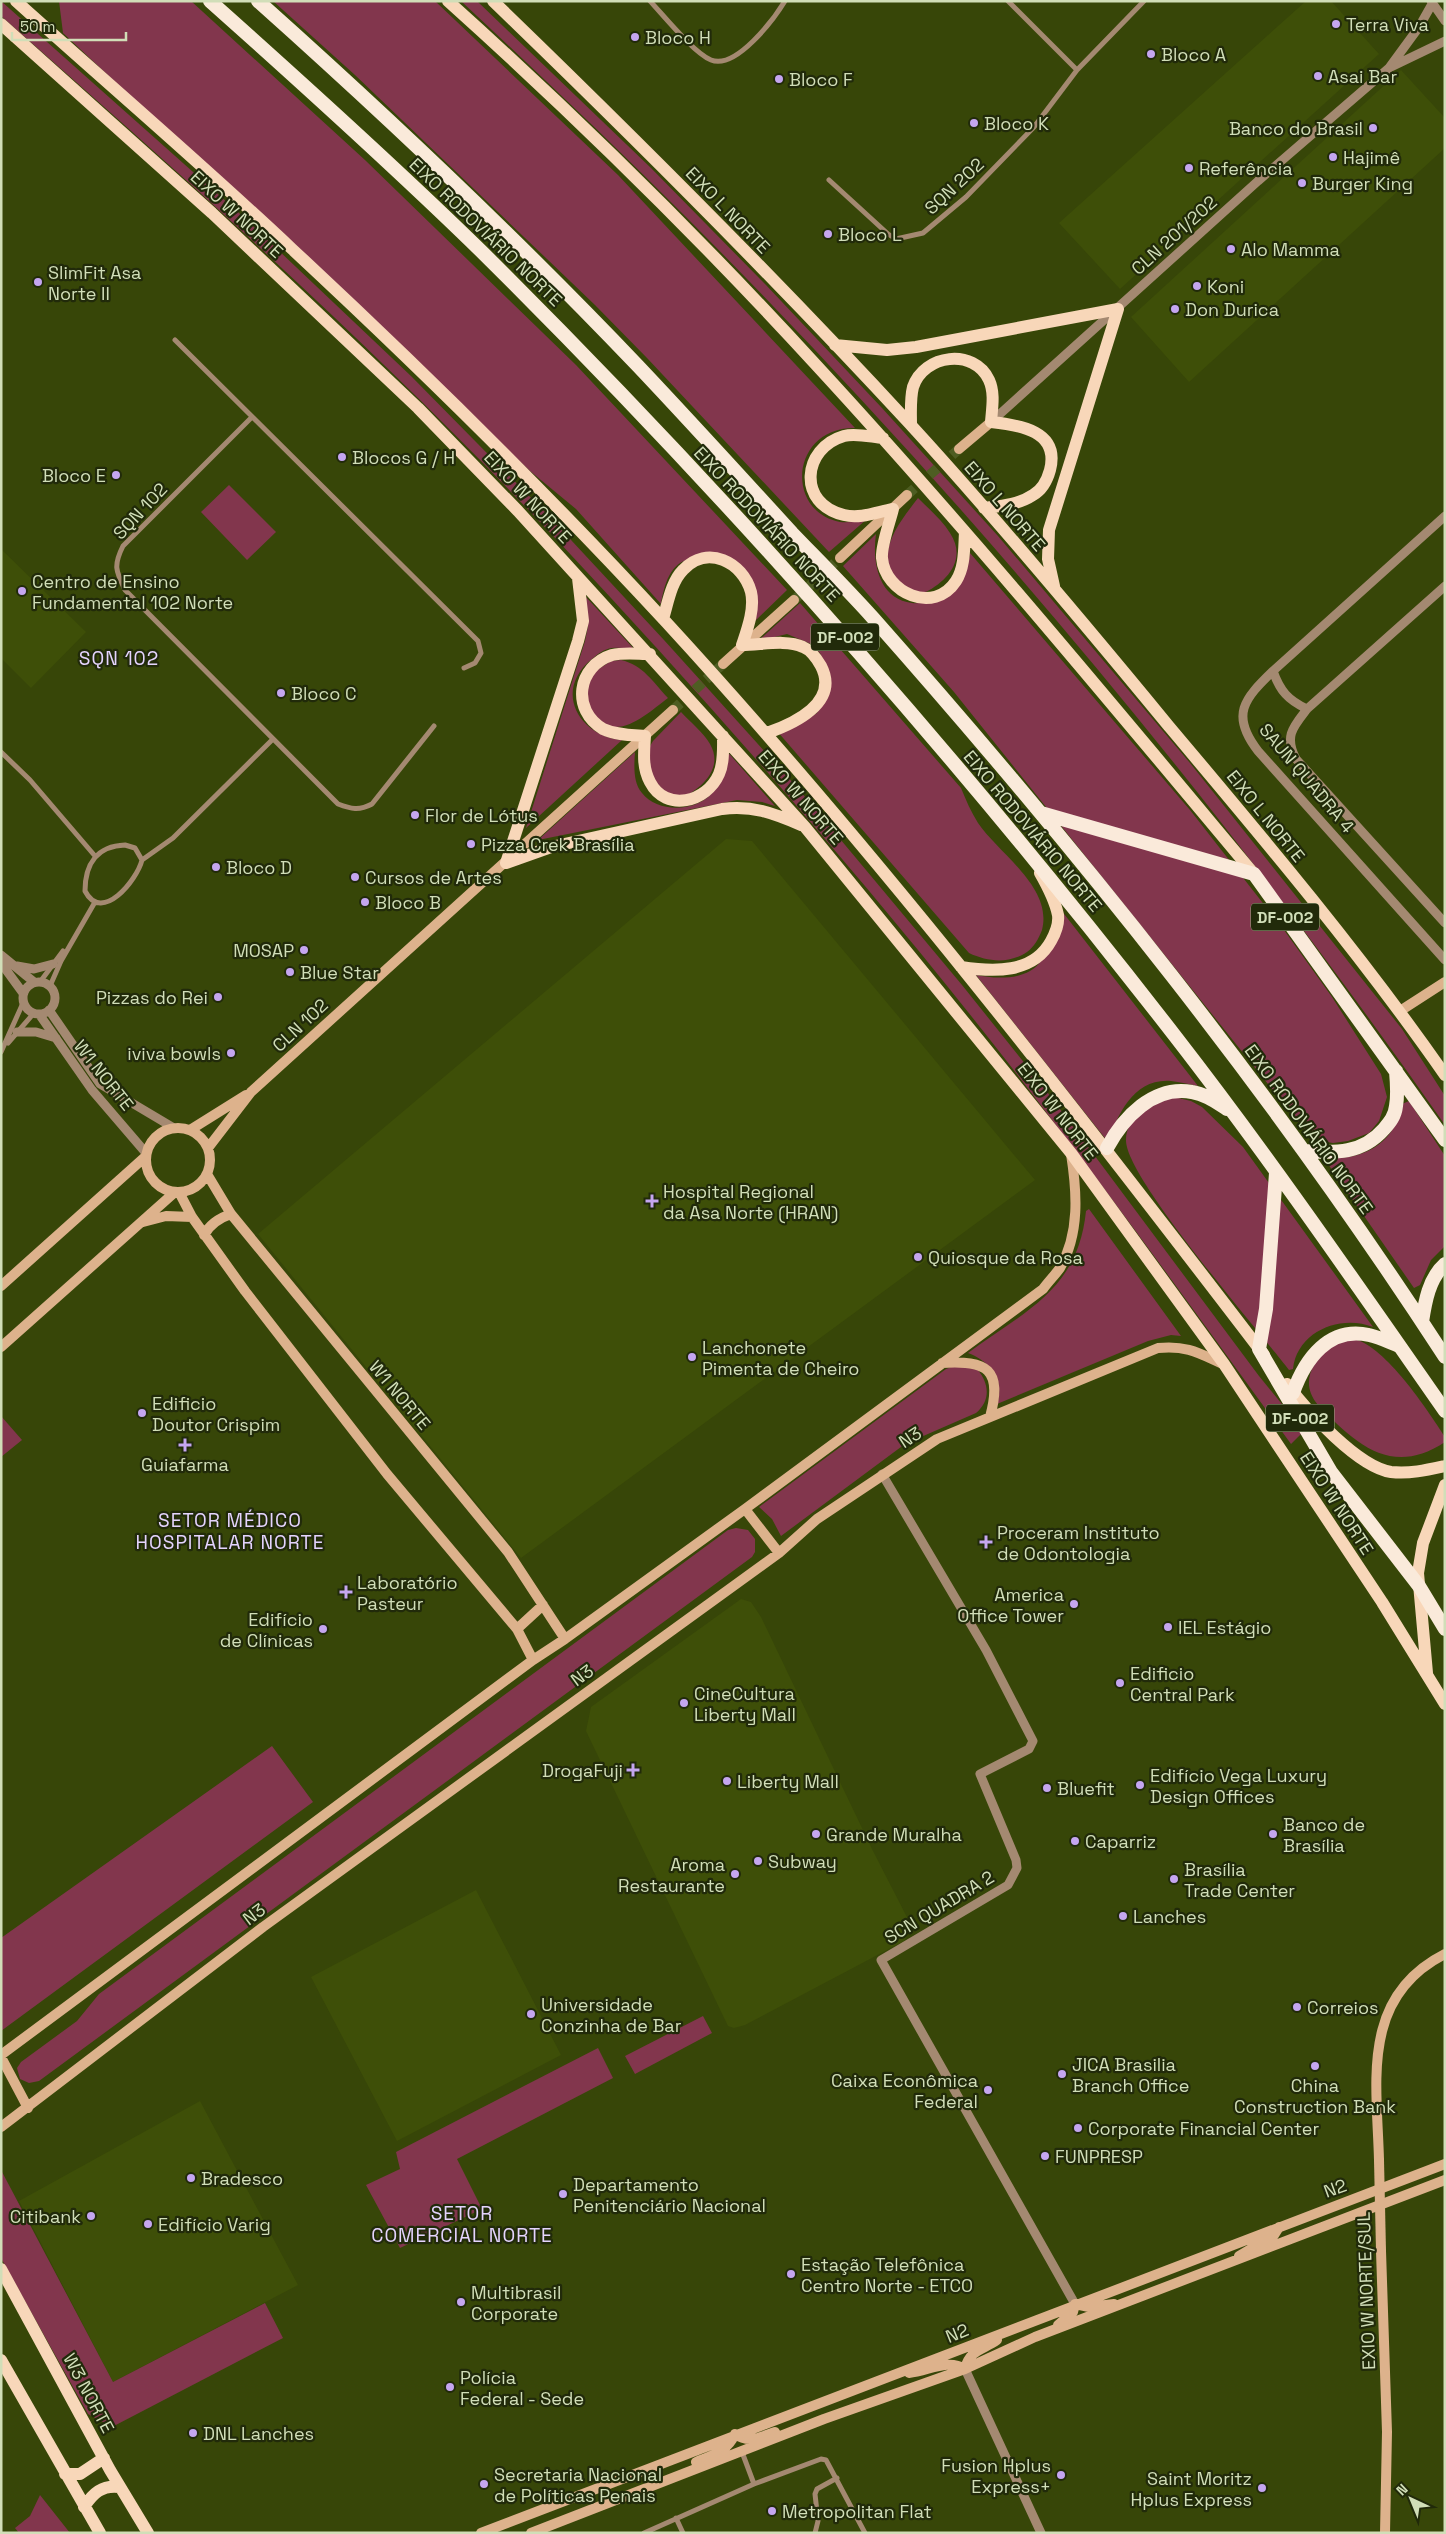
<svg xmlns="http://www.w3.org/2000/svg" width="1446" height="2534" font-family="'Space Grotesk',sans-serif">
	<style>
		.built { fill: #3e4f08 }
		.green { fill: #82364d }
		.lines { fill: none; stroke-linecap: round; stroke-linejoin: round }
		.secondary-tunnel { stroke: #4e5d22; stroke-width: 10; stroke-dasharray: 10 5; stroke-linecap: butt }
		.minor { stroke: #a48971; stroke-width: 5 }
		.tertiary { stroke: #a48971; stroke-width: 9 }
		.secondary { stroke: #ddb28c; stroke-width: 10 }
		.primary { stroke: #f8d7b9; stroke-width: 12 }
		.trunk { stroke: #faeada; stroke-width: 14 }
		.secondary-bridge { stroke: #ddb28c; stroke-width: 10 }
		.poi-dot { fill: #c5a6f0; stroke: #212a0a; stroke-width: 2 }
		.labels { text-anchor: middle; dominant-baseline: central; stroke-width: 4.5; stroke-linejoin: round; paint-order: stroke }
		.shield { fill: #212a0a; stroke: #9ca884; stroke-width: 1 }
		.shield-label { font-size: 16px; font-weight: bold; fill: #d1deb8 }
		.poi-label { font-size: 18px; fill: #d1deb8; stroke: #212a0a; text-anchor: start }
		.street-label { font-size: 18px; fill: #d1deb8; stroke: #212a0a }
		.neighbourhood-label { font-size: 19px; letter-spacing: 1px; fill: #e5d4fe; stroke: #212a0a }
	</style>
	<rect width="100%" height="100%" fill="#374608"/>
	<path class="built" d="M1306 1H1331L1379 54 1120 289 1059 223Z
		M1401 70 1445 118V148L1189 382 1131 317Z
		M1 549 86 632 31 688 1 658Z
		M726 839 752 841 1035 1180 521 1558 258 1234Z
		M741 1599 751 1602 761 1617 873 1851 911 1925V1931L904 1941 745 2025 734 2028 728 2026 586 1731 591 1707Z
		M476 1890 561 2055 397 2141 311 1977Z
		M200 2101 298 2285 113 2382 19 2201Z"/>
	<path class="green" d="M1 1 238 212 411 376 545 512 664 640 795 785 962 985 1042 1085 1259 1376 1304 1431 1291 1444C1211 1334 1132 1224 1049 1116 897 916 730 725 558 541 383 355 193 184 1 16Z
		M59 1H191L365 160 576 365 787 590 752 624 741 569C731 567 700 557 692 559 670 561 664 586 661 604L576 509 530 471 63 33Z
		M273 1H435L618 175 855 428C791 427 784 511 840 522 849 523 859 521 867 519L829 552 647 358 595 305 355 75Z
		M461 1H477L651 168 766 285 882 408 998 536 1190 763 1402 1029 1445 1096V1125C1220 803 966 498 689 220 614 145 538 73 461 1Z
		M229 485 276 532 247 560 201 512Z
		M918 498C929 509 942 520 950 533 968 560 946 583 922 594 916 591 906 589 901 584 870 556 900 522 918 498Z
		M876 534C872 561 878 599 912 603 921 604 931 601 939 598L969 559 970 553 1190 810 1284 930 1332 997 1381 1074 1387 1097 1379 1121 1369 1133 1348 1141 1333 1143 1321 1141 1304 1129 954 692 843 566Z
		M585 596 635 650C628 649 620 647 612 648 604 649 598 654 592 659 553 690 578 736 622 740L526 828 585 641 588 626Z
		M800 603 961 788C966 800 971 812 978 823 999 854 1053 887 1042 930 1039 938 1034 947 1027 952 1009 964 988 962 969 953L777 731 794 727 817 713 828 672 820 653 811 644 787 634 758 641Z
		M621 660C643 665 653 682 668 698 649 712 619 742 596 718 591 714 588 703 585 697L591 674 611 661Z
		M681 712C690 722 703 732 710 744 724 768 702 788 682 798L667 794 651 777 647 751 653 741Z
		M725 749 775 806 762 802 737 800 538 840 635 752C634 765 633 783 642 793 658 814 700 812 714 790 721 780 722 761 725 749Z
		M1061 910 1198 1086C1189 1084 1180 1082 1171 1081 1134 1078 1118 1114 1108 1142L976 975C996 979 1027 981 1041 961 1050 950 1056 924 1061 910Z
		M1174 1097 1191 1101 1202 1107 1243 1147 1373 1327C1341 1314 1297 1331 1293 1369L1289 1370C1260 1332 1125 1177 1126 1140 1126 1115 1154 1104 1174 1097Z
		M1409 1101 1445 1156V1246L1431 1260 1420 1285 1414 1288 1328 1164 1331 1158C1367 1159 1396 1141 1402 1104Z
		M1089 1209 1181 1336 1171 1335 1148 1341 997 1404C1005 1380 990 1361 968 1353 1026 1310 1078 1290 1086 1211Z
		M1354 1339C1386 1347 1427 1409 1445 1437V1442C1391 1478 1355 1443 1318 1405 1300 1383 1312 1366 1326 1346Z
		M957 1365 978 1370C989 1384 991 1400 976 1413L905 1444 781 1536 772 1519 759 1507 946 1369Z
		M1 1416 22 1440 1 1457Z
		M736 1528 748 1530 755 1539V1552L752 1557 39 2081 29 2083 20 2079 17 2068 21 2062 77 2021 99 1994 728 1530Z
		M272 1746 313 1802 1 2031V1938Z
		M703 2016 712 2033 635 2074 625 2056Z
		M598 2048 613 2078 457 2159 482 2209 400 2248 366 2185 400 2169 396 2152Z
		M1 2170 113 2382 265 2303 283 2338 112 2427 88 2414 1 2258Z
		M40 2495 70 2533H19L15 2528 30 2516Z"/>
	<g class="lines">
		<path class="secondary-tunnel" d="M907 495 959 449
			M794 600 840 558
			M673 710 723 664"/>
		<path class="minor" d="M650 1C664 16 694 53 711 60 736 70 774 19 785 1
			M1008 1 1077 70
			M829 180 888 234 896 239 923 233 966 197 1034 127 1077 70 1144 1
			M175 340 478 641 481 653 475 663 464 668
			M252 417 123 546C113 566 116 571 125 590L338 804C351 809 359 811 372 804L434 726
			M1 752 30 780 95 856
			M125 845 135 848 142 860C137 880 102 924 85 891 85 864 97 846 125 845Z
			M142 860 173 838 272 740
			M40 982 63 951
			M50 986 61 961 95 902
			M8 1043 34 1013
			M1 1052 23 1003
			M754 2484 821 2459 826 2460 865 2533
			M676 2518 683 2533
			M644 2533 754 2484 742 2452
			M815 2533 818 2521 815 2494 817 2489 837 2478"/>
		<path class="tertiary" d="M1431 1 1445 21
			M1391 67 1445 41
			M991 422 1258 181 1389 68 1419 27 1432 4
			M1445 516 1273 671C1244 699 1230 715 1258 751L1445 960
			M1445 586 1307 709C1293 727 1284 736 1296 759L1445 923
			M1273 671C1280 691 1288 700 1307 709
			M1 955 34 982
			M1 963 23 993
			M17 966 34 969 53 964
			M23 998a16 16 0 1 1 32 0a16 16 0 1 1-32 0Z
			M49 1010 100 1084 174 1128
			M39 1014 92 1090 146 1153
			M17 1032H36L56 1038
			M882 1474 986 1650 1033 1741 1029 1749 980 1774 1016 1860 1017 1868 1008 1885 881 1960 1075 2304
			M965 2369 1041 2533"/>
		<path class="secondary" d="M959 449 991 422
			M840 558 907 495
			M723 664 794 600
			M1400 1011 1445 982
			M146 1160a32 32 0 1 1 64 0a32 32 0 1 1-64 0Z
			M190 1130 246 1095
			M208 1148 251 1092 673 710
			M207 1174 231 1214 508 1552 565 1639
			M179 1192 192 1217 245 1291 387 1474 517 1629 533 1660
			M143 1222 166 1216 192 1217
			M204 1235C210 1224 219 1218 231 1214
			M1 1286 145 1157
			M1 1347 175 1192
			M942 1363C987 1360 1003 1369 990 1417
			M745 1509 779 1553
			M517 1629 543 1605
			M1 2055 533 1660 565 1639 745 1509 1043 1289C1048 1282 1055 1275 1060 1268 1080 1233 1077 1192 1071 1154
			M1 2057 28 2108
			M1 2127 263 1927 779 1553 817 1519 937 1439 1158 1348C1186 1345 1199 1353 1223 1364
			M1379 2160C1377 2082 1360 1997 1445 1954
			M1381 2251 1387 2432 1385 2533
			M1239 2256 1274 2235 1279 2227
			M1058 2325 1073 2312 1075 2304 1089 2307 1114 2304
			M965 2369C969 2350 983 2350 997 2340
			M909 2373C929 2371 947 2358 965 2369
			M696 2462C713 2455 727 2452 735 2434 749 2444 760 2437 775 2432
			M481 2533 1445 2164
			M531 2533 824 2419 965 2369 1035 2337 1445 2180"/>
		<path class="primary" d="M16 1C108 84 202 164 292 249 421 369 547 493 666 622 879 854 1072 1104 1264 1355
			M448 1C577 117 701 239 818 367 969 531 1111 703 1254 874
			M493 1C635 138 775 278 909 423 998 520 1083 622 1167 724 1263 838 1360 953 1445 1075
			M1 24 212 213 418 408 518 511 805 827 1071 1153 1224 1364 1382 1602 1445 1704
			M835 345 887 350 916 347 1118 309 1049 530 1048 559 1054 586
			M911 425C911 412 910 399 913 387 924 354 974 348 989 380 995 393 992 408 991 422 1020 425 1060 431 1050 470 1047 481 1042 490 1033 495 1018 505 1000 506 984 508
			M883 438C871 437 856 433 844 436 802 448 797 504 844 515 860 519 877 512 893 509 890 522 881 545 882 558 885 593 934 615 956 581 965 567 964 548 965 532
			M663 619C668 603 671 582 683 570 707 544 743 562 751 592 755 609 747 630 742 645 761 645 786 639 803 647 811 650 817 659 821 666 840 703 793 724 767 733
			M650 654C638 654 624 652 612 655 577 666 571 710 603 729 616 735 631 735 645 736 644 752 642 767 650 782 666 813 707 802 719 774 724 763 723 748 723 736
			M506 863 551 847 722 809C752 805 773 813 801 825
			M506 863 578 641 583 621 578 578
			M961 967C993 972 1033 974 1051 941 1055 934 1059 923 1058 915 1055 900 1048 887 1040 873
			M1287 1384C1307 1411 1358 1467 1391 1472 1410 1474 1427 1470 1445 1466
			M1427 1673 1418 1573 1423 1543 1445 1485
			M1 2269 110 2470 148 2533
			M1 2360 100 2533
			M65 2474H80L104 2458
			M84 2507C93 2493 102 2485 119 2487"/>
		<path class="trunk" d="M210 1C302 83 393 165 481 251 729 497 961 760 1175 1036 1269 1157 1357 1285 1445 1411
			M258 1C389 118 517 239 638 366 690 421 741 477 792 533 819 561 847 589 873 618 1080 852 1275 1095 1445 1357
			M1041 813 1254 874 1445 1140
			M1107 1148C1123 1118 1153 1085 1192 1092 1205 1094 1216 1102 1227 1109
			M1305 1151C1336 1153 1362 1154 1384 1129 1390 1122 1395 1116 1396 1106 1398 1095 1397 1082 1396 1071
			M1276 1173 1266 1309 1259 1349 1331 1472 1419 1586 1445 1629
			M1422 1322C1425 1302 1429 1278 1445 1264
			M1293 1393C1305 1359 1329 1326 1369 1335 1379 1337 1389 1342 1399 1346"/>
		<path class="secondary-bridge" d="M1379 2160 1381 2251"/>
	</g>
	<g class="poi-dot">
		<circle cx="1336" cy="24" r="5"/>
		<circle cx="635" cy="37" r="5"/>
		<circle cx="1151" cy="54" r="5"/>
		<circle cx="1318" cy="76" r="5"/>
		<circle cx="779" cy="79" r="5"/>
		<circle cx="974" cy="123" r="5"/>
		<circle cx="1373" cy="128" r="5"/>
		<circle cx="1333" cy="157" r="5"/>
		<circle cx="1189" cy="168" r="5"/>
		<circle cx="1302" cy="183" r="5"/>
		<circle cx="828" cy="234" r="5"/>
		<circle cx="1231" cy="249" r="5"/>
		<circle cx="38" cy="282" r="5"/>
		<circle cx="1197" cy="286" r="5"/>
		<circle cx="1175" cy="309" r="5"/>
		<circle cx="342" cy="457" r="5"/>
		<circle cx="116" cy="475" r="5"/>
		<circle cx="22" cy="591" r="5"/>
		<circle cx="281" cy="693" r="5"/>
		<circle cx="415" cy="815" r="5"/>
		<circle cx="471" cy="844" r="5"/>
		<circle cx="216" cy="867" r="5"/>
		<circle cx="355" cy="877" r="5"/>
		<circle cx="365" cy="902" r="5"/>
		<circle cx="304" cy="950" r="5"/>
		<circle cx="290" cy="972" r="5"/>
		<circle cx="218" cy="997" r="5"/>
		<circle cx="231" cy="1053" r="5"/>
		<path d="M649.5 1193.5h5v5h5v5h-5v5h-5v-5h-5v-5h5z"/>
		<circle cx="918" cy="1257" r="5"/>
		<circle cx="692" cy="1357" r="5"/>
		<circle cx="142" cy="1413" r="5"/>
		<path d="M182.5 1437.5h5v5h5v5h-5v5h-5v-5h-5v-5h5z"/>
		<path d="M983.5 1534.5h5v5h5v5h-5v5h-5v-5h-5v-5h5z"/>
		<path d="M343.5 1584.5h5v5h5v5h-5v5h-5v-5h-5v-5h5z"/>
		<circle cx="1074" cy="1604" r="5"/>
		<circle cx="1168" cy="1627" r="5"/>
		<circle cx="323" cy="1629" r="5"/>
		<circle cx="1120" cy="1683" r="5"/>
		<circle cx="684" cy="1703" r="5"/>
		<path d="M630.5 1762.5h5v5h5v5h-5v5h-5v-5h-5v-5h5z"/>
		<circle cx="727" cy="1781" r="5"/>
		<circle cx="1140" cy="1785" r="5"/>
		<circle cx="1047" cy="1788" r="5"/>
		<circle cx="816" cy="1834" r="5"/>
		<circle cx="1273" cy="1834" r="5"/>
		<circle cx="1075" cy="1841" r="5"/>
		<circle cx="758" cy="1861" r="5"/>
		<circle cx="735" cy="1874" r="5"/>
		<circle cx="1174" cy="1879" r="5"/>
		<circle cx="1123" cy="1916" r="5"/>
		<circle cx="1297" cy="2007" r="5"/>
		<circle cx="531" cy="2014" r="5"/>
		<circle cx="1315" cy="2066" r="5"/>
		<circle cx="1062" cy="2074" r="5"/>
		<circle cx="988" cy="2090" r="5"/>
		<circle cx="1078" cy="2128" r="5"/>
		<circle cx="1045" cy="2156" r="5"/>
		<circle cx="191" cy="2178" r="5"/>
		<circle cx="563" cy="2194" r="5"/>
		<circle cx="91" cy="2216" r="5"/>
		<circle cx="148" cy="2224" r="5"/>
		<circle cx="791" cy="2274" r="5"/>
		<circle cx="461" cy="2302" r="5"/>
		<circle cx="450" cy="2387" r="5"/>
		<circle cx="193" cy="2433" r="5"/>
		<circle cx="1061" cy="2475" r="5"/>
		<circle cx="484" cy="2484" r="5"/>
		<circle cx="1262" cy="2488" r="5"/>
		<circle cx="772" cy="2511" r="5"/>
	</g>
	<g class="labels">
		<g class="shield">
			<rect x="811" y="623.5" width="68" height="27" rx="4"/>
			<rect x="1251" y="903.5" width="68" height="27" rx="4"/>
			<rect x="1266" y="1404.5" width="68" height="27" rx="4"/>
		</g>
		<g class="shield-label">
			<text x="845" y="637">DF-002</text>
			<text x="1285" y="917">DF-002</text>
			<text x="1300" y="1418">DF-002</text>
		</g>
		<g class="poi-label">
			<text x="1346" y="24">Terra Viva</text>
			<text x="645" y="37">Bloco H</text>
			<text x="1161" y="54">Bloco A</text>
			<text x="1328" y="76">Asai Bar</text>
			<text x="789" y="79">Bloco F</text>
			<text x="984" y="123">Bloco K</text>
			<text x="1363" y="128" text-anchor="end">Banco do Brasil</text>
			<text x="1343" y="157">Hajimê</text>
			<text x="1199" y="168">Referência</text>
			<text x="1312" y="183">Burger King</text>
			<text x="838" y="234">Bloco L</text>
			<text x="1241" y="249">Alo Mamma</text>
			<text x="48" y="272">SlimFit Asa<tspan x="48" dy="21">Norte II</tspan></text>
			<text x="1207" y="286">Koni</text>
			<text x="1185" y="309">Don Durica</text>
			<text x="352" y="457">Blocos G / H</text>
			<text x="106" y="475" text-anchor="end">Bloco E</text>
			<text x="32" y="581">Centro de Ensino<tspan x="32" dy="21">Fundamental 102 Norte</tspan></text>
			<text x="291" y="693">Bloco C</text>
			<text x="425" y="815">Flor de Lótus</text>
			<text x="481" y="844">Pizza Crek Brasília</text>
			<text x="226" y="867">Bloco D</text>
			<text x="365" y="877">Cursos de Artes</text>
			<text x="375" y="902">Bloco B</text>
			<text x="294" y="950" text-anchor="end">MOSAP</text>
			<text x="300" y="972">Blue Star</text>
			<text x="208" y="997" text-anchor="end">Pizzas do Rei</text>
			<text x="221" y="1053" text-anchor="end">iviva bowls</text>
			<text x="663" y="1191">Hospital Regional<tspan x="663" dy="21">da Asa Norte (HRAN)</tspan></text>
			<text x="928" y="1257">Quiosque da Rosa</text>
			<text x="702" y="1347">Lanchonete<tspan x="702" dy="21">Pimenta de Cheiro</tspan></text>
			<text x="152" y="1403">Edificio<tspan x="152" dy="21">Doutor Crispim</tspan></text>
			<text x="185" y="1464" text-anchor="middle">Guiafarma</text>
			<text x="997" y="1532">Proceram Instituto<tspan x="997" dy="21">de Odontologia</tspan></text>
			<text x="357" y="1582">Laboratório<tspan x="357" dy="21">Pasteur</tspan></text>
			<text x="1064" y="1594" text-anchor="end">America<tspan x="1064" dy="21">Office Tower</tspan></text>
			<text x="313" y="1619" text-anchor="end">Edifício<tspan x="313" dy="21">de Clínicas</tspan></text>
			<text x="1178" y="1627">IEL Estágio</text>
			<text x="1130" y="1673">Edificio<tspan x="1130" dy="21">Central Park</tspan></text>
			<text x="694" y="1693">CineCultura<tspan x="694" dy="21">Liberty Mall</tspan></text>
			<text x="623" y="1770" text-anchor="end">DrogaFuji</text>
			<text x="1150" y="1775">Edifício Vega Luxury<tspan x="1150" dy="21">Design Offices</tspan></text>
			<text x="737" y="1781">Liberty Mall</text>
			<text x="1057" y="1788">Bluefit</text>
			<text x="1283" y="1824">Banco de<tspan x="1283" dy="21">Brasília</tspan></text>
			<text x="826" y="1834">Grande Muralha</text>
			<text x="1085" y="1841">Caparriz</text>
			<text x="768" y="1861">Subway</text>
			<text x="725" y="1864" text-anchor="end">Aroma<tspan x="725" dy="21">Restaurante</tspan></text>
			<text x="1184" y="1869">Brasília<tspan x="1184" dy="21">Trade Center</tspan></text>
			<text x="1133" y="1916">Lanches</text>
			<text x="541" y="2004">Universidade<tspan x="541" dy="21">Conzinha de Bar</tspan></text>
			<text x="1307" y="2007">Correios</text>
			<text x="1072" y="2064">JICA Brasilia<tspan x="1072" dy="21">Branch Office</tspan></text>
			<text x="978" y="2080" text-anchor="end">Caixa Econômica<tspan x="978" dy="21">Federal</tspan></text>
			<text x="1315" y="2085" text-anchor="middle">China<tspan x="1315" dy="21">Construction Bank</tspan></text>
			<text x="1088" y="2128">Corporate Financial Center</text>
			<text x="1055" y="2156">FUNPRESP</text>
			<text x="201" y="2178">Bradesco</text>
			<text x="573" y="2184">Departamento<tspan x="573" dy="21">Penitenciário Nacional</tspan></text>
			<text x="81" y="2216" text-anchor="end">Citibank</text>
			<text x="158" y="2224">Edifício Varig</text>
			<text x="801" y="2264">Estação Telefônica<tspan x="801" dy="21">Centro Norte - ETCO</tspan></text>
			<text x="471" y="2292">Multibrasil<tspan x="471" dy="21">Corporate</tspan></text>
			<text x="460" y="2377">Polícia<tspan x="460" dy="21">Federal - Sede</tspan></text>
			<text x="203" y="2433">DNL Lanches</text>
			<text x="1051" y="2465" text-anchor="end">Fusion Hplus<tspan x="1051" dy="21">Express+</tspan></text>
			<text x="494" y="2474">Secretaria Nacional<tspan x="494" dy="21">de Políticas Penais</tspan></text>
			<text x="1252" y="2478" text-anchor="end">Saint Moritz<tspan x="1252" dy="21">Hplus Express</tspan></text>
			<text x="782" y="2511">Metropolitan Flat</text>
		</g>
		<g class="street-label">
			<text transform="translate(954 186) rotate(-43)">SQN 202</text>
			<text transform="translate(728 210) rotate(46)">EIXO L NORTE</text>
			<text transform="translate(237 214) rotate(43)">EIXO W NORTE</text>
			<text transform="translate(486 232) rotate(44)">EIXO RODOVIÁRIO NORTE</text>
			<text transform="translate(1174 235) rotate(-42)">CLN 201/202</text>
			<text transform="translate(528 497) rotate(47)">EIXO W NORTE</text>
			<text transform="translate(1005 506) rotate(49)">EIXO L NORTE</text>
			<text transform="translate(140 511) rotate(-47)">SQN 102</text>
			<text transform="translate(767 524) rotate(47)">EIXO RODOVIÁRIO NORTE</text>
			<text transform="translate(1307 778) rotate(50)">SAUN QUADRA 4</text>
			<text transform="translate(801 797) rotate(49)">EIXO W NORTE</text>
			<text transform="translate(1266 816) rotate(51)">EIXO L NORTE</text>
			<text transform="translate(1033 831) rotate(50)">EIXO RODOVIÁRIO NORTE</text>
			<text transform="translate(300 1025) rotate(-43)">CLN 102</text>
			<text transform="translate(104 1075) rotate(52)">W1 NORTE</text>
			<text transform="translate(1058 1111) rotate(52)">EIXO W NORTE</text>
			<text transform="translate(1309 1129) rotate(54)">EIXO RODOVIÁRIO NORTE</text>
			<text transform="translate(400 1395) rotate(50)">W1 NORTE</text>
			<text transform="translate(910 1437) rotate(-33)">N3</text>
			<text transform="translate(1337 1503) rotate(57)">EIXO W NORTE</text>
			<text transform="translate(582 1675) rotate(-36)">N3</text>
			<text transform="translate(939 1907) rotate(-31)">SCN QUADRA 2</text>
			<text transform="translate(254 1914) rotate(-37)">N3</text>
			<text transform="translate(1335 2188) rotate(-20)">N2</text>
			<text transform="translate(1366 2291) rotate(-92)">EXIO W NORTE/SUL</text>
			<text transform="translate(957 2333) rotate(-22)">N2</text>
			<text transform="translate(89 2393) rotate(62)">W3 NORTE</text>
		</g>
		<g class="neighbourhood-label">
			<text x="119" y="658">SQN 102</text>
			<text x="230" y="1520">SETOR MÉDICO<tspan x="230" dy="22">HOSPITALAR NORTE</tspan></text>
			<text x="462" y="2213">SETOR<tspan x="462" dy="22">COMERCIAL NORTE</tspan></text>
		</g>
	</g>
	<rect width="1446" height="2534" fill="none" stroke="#d1deb8" stroke-width="5"/>
	<g transform="translate(1411 2499) rotate(316)" stroke="#212a0a" stroke-width="4" paint-order="stroke">
	<path d="M0-4L9 19L0 12L-9 19Z" fill="#d1deb8"/>
	<text y="-8" font-size="14" font-weight="bold" text-anchor="middle" fill="#d1deb8">N</text>
	</g>
	<path d="M12 32v8h114v-8" fill="none" stroke="#d1deb8" stroke-width="2.5"/>
	<text x="20" y="32" font-size="15" fill="#d1deb8" stroke="#212a0a" stroke-width="4" paint-order="stroke">50 m</text>
</svg>
